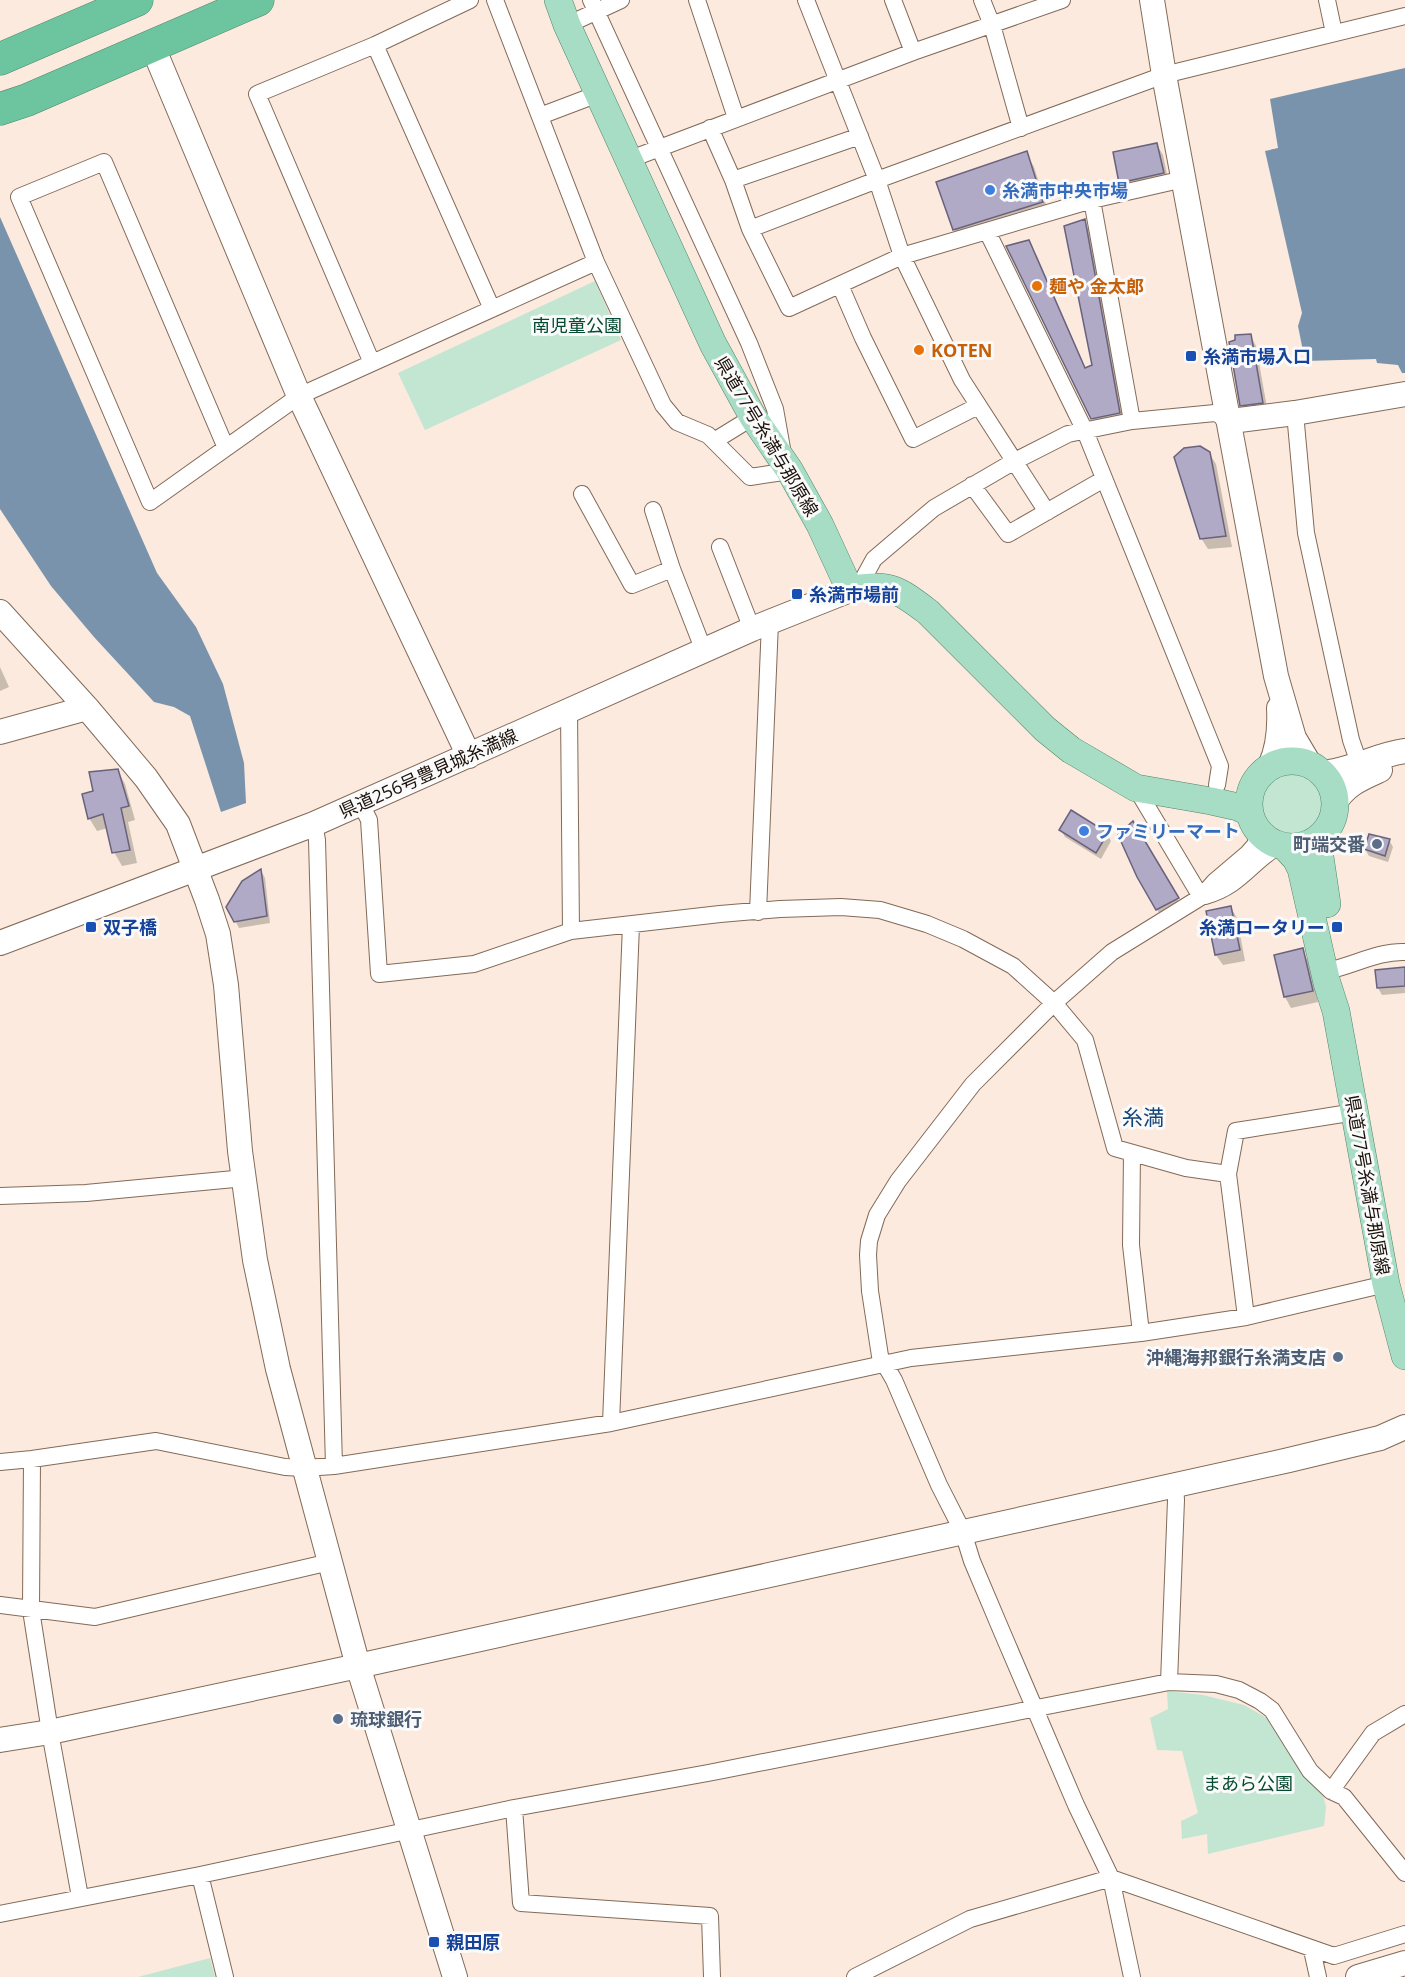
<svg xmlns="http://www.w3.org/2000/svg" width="1405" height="1977" font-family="'Open Sans','Noto Sans JP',sans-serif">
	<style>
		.green { fill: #c3e6d3 }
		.water { fill: #7993ac }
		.shadow { fill: #0003 }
		.building { fill: #b1aac7; stroke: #69627c; stroke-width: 1.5 }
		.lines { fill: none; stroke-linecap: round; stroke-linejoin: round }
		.street-casing { stroke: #836a58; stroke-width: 18 }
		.secondary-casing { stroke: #836a58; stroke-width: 26 }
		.primary-casing { stroke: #50866a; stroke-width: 28 }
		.highway-casing { stroke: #50866a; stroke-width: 33 }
		.street { stroke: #fff; stroke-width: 16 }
		.secondary { stroke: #fff; stroke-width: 24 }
		.primary { stroke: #a7dcc5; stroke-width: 27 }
		.highway { stroke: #6cc59e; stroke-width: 32 }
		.shop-dot { fill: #3f7fe0; stroke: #fafafa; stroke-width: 2 }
		.food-dot { fill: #e8710a; stroke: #fafafa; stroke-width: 2 }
		.transit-dot { fill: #1a4fb4; stroke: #fafafa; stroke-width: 2 }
		.service-dot { fill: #5c6f8a; stroke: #fafafa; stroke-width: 2 }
		.labels { text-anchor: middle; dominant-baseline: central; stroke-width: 6; stroke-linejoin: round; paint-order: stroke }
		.shop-label { font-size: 18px; font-weight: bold; fill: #366cbe; stroke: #fafafa; text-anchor: start }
		.food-label { font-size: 18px; font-weight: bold; fill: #c56008; stroke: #fafafa; text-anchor: start }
		.park-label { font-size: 18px; fill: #034a30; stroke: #fafafa }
		.transit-label { font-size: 18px; font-weight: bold; fill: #164399; stroke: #fafafa; text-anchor: start }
		.street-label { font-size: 18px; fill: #1b110a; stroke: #fafafa }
		.service-label { font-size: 18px; font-weight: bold; fill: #4e5e75; stroke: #fafafa; text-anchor: end }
		.quarter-label { font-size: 21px; fill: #154477; stroke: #fafafa }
	</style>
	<rect width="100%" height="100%" fill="#fbeadd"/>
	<path class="green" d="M595 281 621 340 425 430 398 373Z
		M1257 804a35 35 0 1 1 70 0a35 35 0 1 1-70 0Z
		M1167 1691 1203 1695 1244 1705 1276 1723 1321 1787 1326 1807 1324 1826 1208 1854 1207 1834 1182 1839 1181 1821 1198 1813 1182 1751 1157 1750 1150 1718 1168 1709Z
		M210 1958 215 1977H138Z"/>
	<path class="water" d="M1405 68V373H1402L1398 365 1377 363 1376 359 1305 361 1298 326 1302 313 1265 151 1278 148 1270 99Z
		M0 217 157 573 196 627 223 684 244 763 246 803 221 812 190 716 174 707 154 702 94 637 51 586 0 509Z"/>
	<path class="shadow" d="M1157 145 1163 155 1169 184 1127 193 1121 182Z
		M1026 153 1034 167 1050 217 963 244 954 229Z
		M1084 221 1093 236 1127 427 1101 433 1092 418 1028 242 1037 256 1086 369 1093 367Z
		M1250 335 1256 346 1268 413 1248 416 1242 405Z
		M1209 453 1216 464 1232 547 1208 549 1201 538Z
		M0 667 9 687 0 691Z
		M117 770 125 784 135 820 128 822 137 863 122 866 114 852 108 828 97 831 89 818 95 792Z
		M1072 812 1107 834 1111 841 1101 859 1065 837 1061 830Z
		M1133 824 1183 909 1163 920 1138 876Z
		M1389 840 1393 847 1388 862 1369 856 1365 849Z
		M261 871 265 878 270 923 239 928 228 907Z
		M1231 908 1237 918 1245 961 1223 965 1216 955Z
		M1302 950 1308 961 1318 1002 1291 1008 1285 997 1276 956Z
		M1405 968V993L1382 995 1378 988 1377 971Z"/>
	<path class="building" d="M1157 143 1164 173 1119 183 1113 152Z
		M1027 151 1043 202 953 230 936 182Z
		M1085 219 1120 413 1091 419 1006 246 1029 240 1085 368 1092 365 1064 226Z
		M1251 334 1263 403 1240 406 1229 342 1235 340V335Z
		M1200 446 1210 452 1226 536 1200 539 1174 457 1184 448Z
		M118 769 129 806 121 808 130 850 112 853 103 814 88 819 82 794 93 791 89 772Z
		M1071 810 1108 833 1096 853 1059 830Z
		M1133 821 1179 898 1156 910 1137 877 1118 835Z
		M1369 834 1390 839 1385 856 1364 849Z
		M261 869 267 916 234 922 226 907 242 881Z
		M1231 906 1240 950 1215 955 1206 911Z
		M1303 948 1313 991 1284 997 1274 955Z
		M1405 967V986L1377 988 1375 970Z"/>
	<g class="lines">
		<defs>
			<path id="street" d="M495 0 596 262 663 405 677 422 708 435 750 477 790 471
				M591 0 749 343 775 409 783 454
				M697 0 736 118
				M806 0 877 180 902 256 962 380 1047 512
				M893 0 913 52
				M982 0 992 25 1021 128
				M1327 0 1334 33
				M567 25 621 0
				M375 45 492 309
				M540 116 598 94
				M710 128 733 180
				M628 160 913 52 1062 0
				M1184 179 1092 200 902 256 789 308 750 229 877 180 1164 75 1405 16
				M1092 200 1132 421
				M750 229 733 180 860 136
				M987 231 1085 431 1220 766 1217 785
				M840 285 863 338 913 439 978 406
				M372 363 257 94 375 45 470 0
				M1295 413 1306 533 1351 740 1359 763
				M714 441 753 417
				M226 448 104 162 19 197 150 502 299 396 596 262
				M972 485 1008 534 1104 479
				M582 494 632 585 672 569
				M653 510 672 569 704 651
				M720 547 752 629
				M858 588 874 559 934 508 1013 462 1068 434 1132 421 1215 413 1227 418
				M569 710 571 931
				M1136 788 1201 897
				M361 804 369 820 379 974 474 964 571 931 720 914 780 909 841 907 880 910 927 924 963 939 1013 966 1054 1003 1085 1040 1115 1148 1186 1168 1228 1174 1236 1131 1355 1112
				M314 824 317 840 334 1466
				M1205 896C1241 886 1251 862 1280 845
				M758 912 770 622
				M1335 969C1358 963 1381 951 1405 952
				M1132 1153 1131 1245 1141 1333
				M1228 1174 1246 1317
				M0 1196 86 1193 245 1178
				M611 1423 631 925
				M32 1459 31 1610 50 1732 80 1897
				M0 1462 32 1459 156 1441 285 1467 304 1468 334 1466 611 1423 911 1358 1141 1333 1246 1317 1386 1284
				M0 1605 95 1617 330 1562
				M1169 1682 1176 1500 1175 1485
				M1405 1714 1373 1733 1331 1791 1344 1797 1405 1873
				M514 1808 521 1903 710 1916 712 1977
				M200 1875 225 1977
				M0 1914 200 1875 514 1808 708 1773 1169 1682 1216 1684 1239 1690 1260 1701 1272 1710 1310 1771 1331 1791
				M1312 1950 1318 1977
				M855 1977 970 1919 1111 1878 1334 1956 1405 1934
				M1132 1977 1111 1878 1076 1805 1002 1632 972 1561 963 1532 939 1485 894 1380 880 1356 870 1291 868 1255 869 1241 877 1215 898 1181 973 1084 1054 1003 1112 952 1201 897 1215 881 1248 853 1255 845 1259 832"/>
			<path id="secondary" d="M1152 0 1164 75 1276 676 1294 738 1310 765
				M152 45 299 396 469 756
				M1227 418 1239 420 1295 413 1405 394
				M0 612 87 708 146 778 178 824 207 900 218 934 226 985 240 1151 255 1260 278 1369 358 1666 455 1977
				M0 732 87 708
				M1270 766C1278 749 1280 727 1279 708
				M1321 773C1350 771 1376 755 1405 751
				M1334 804C1345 785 1360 779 1380 770
				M0 943 314 824 752 629 850 590
				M0 1740 50 1732 358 1666 1289 1460 1380 1438 1405 1427
				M1358 1977 1405 1963"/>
			<path id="primary" d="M558 0 567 25 713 344 753 417 790 471 820 525 850 590C888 582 898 589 928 612L1045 729 1071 750 1136 788 1211 801 1238 807 1250 813
				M1249 804a43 43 0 1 1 86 0a43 43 0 1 1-86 0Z
				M1322 835 1319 850 1327 904
				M1285 847 1296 859 1301 869 1327 983 1336 1011 1386 1284 1405 1356"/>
			<path id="highway" d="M0 59 137 0
				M0 109 27 100 258 0"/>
		</defs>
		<use href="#street" class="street-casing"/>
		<use href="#secondary" class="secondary-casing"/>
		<use href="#primary" class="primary-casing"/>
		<use href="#highway" class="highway-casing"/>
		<use href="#street" class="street"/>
		<use href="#secondary" class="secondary"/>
		<use href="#primary" class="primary"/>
		<use href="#highway" class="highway"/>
	</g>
	<g class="shop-dot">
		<circle cx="990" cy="190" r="6"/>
		<circle cx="1084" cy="831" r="6"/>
	</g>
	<g class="food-dot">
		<circle cx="1037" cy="286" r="6"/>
		<circle cx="919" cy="350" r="6"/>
	</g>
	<g class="transit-dot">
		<rect x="1185" y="350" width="12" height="12" rx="3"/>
		<rect x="791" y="588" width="12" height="12" rx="3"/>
		<rect x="85" y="921" width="12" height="12" rx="3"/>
		<rect x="1331" y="921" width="12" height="12" rx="3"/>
		<rect x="428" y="1936" width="12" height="12" rx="3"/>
	</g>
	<g class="service-dot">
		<circle cx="1377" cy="844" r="6"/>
		<circle cx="1338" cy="1357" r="6"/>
		<circle cx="338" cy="1719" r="6"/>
	</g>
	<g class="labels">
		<g class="shop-label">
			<text x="1002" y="190">糸満市中央市場</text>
			<text x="1096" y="831">ファミリーマート</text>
		</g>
		<g class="food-label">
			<text x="1049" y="286">麺や 金太郎</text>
			<text x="931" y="350">KOTEN</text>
		</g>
		<g class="park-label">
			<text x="577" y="325">南児童公園</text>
			<text x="1248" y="1783">まあら公園</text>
		</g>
		<g class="transit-label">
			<text x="1203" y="356">糸満市場入口</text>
			<text x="809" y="594">糸満市場前</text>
			<text x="103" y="927">双子橋</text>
			<text x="1325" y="927" text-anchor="end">糸満ロータリー</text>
			<text x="446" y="1942">親田原</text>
		</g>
		<g class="street-label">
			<text transform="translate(767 436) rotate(59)">県道77号糸満与那原線</text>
			<text transform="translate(428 773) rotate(-24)">県道256号豊見城糸満線</text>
			<text transform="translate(1368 1185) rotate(80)">県道77号糸満与那原線</text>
		</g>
		<g class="service-label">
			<text x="1365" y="844">町端交番</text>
			<text x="1326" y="1357">沖縄海邦銀行糸満支店</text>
			<text x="350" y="1719" text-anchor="start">琉球銀行</text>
		</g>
		<g class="quarter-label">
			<text x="1143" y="1117">糸満</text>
		</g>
	</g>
</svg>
